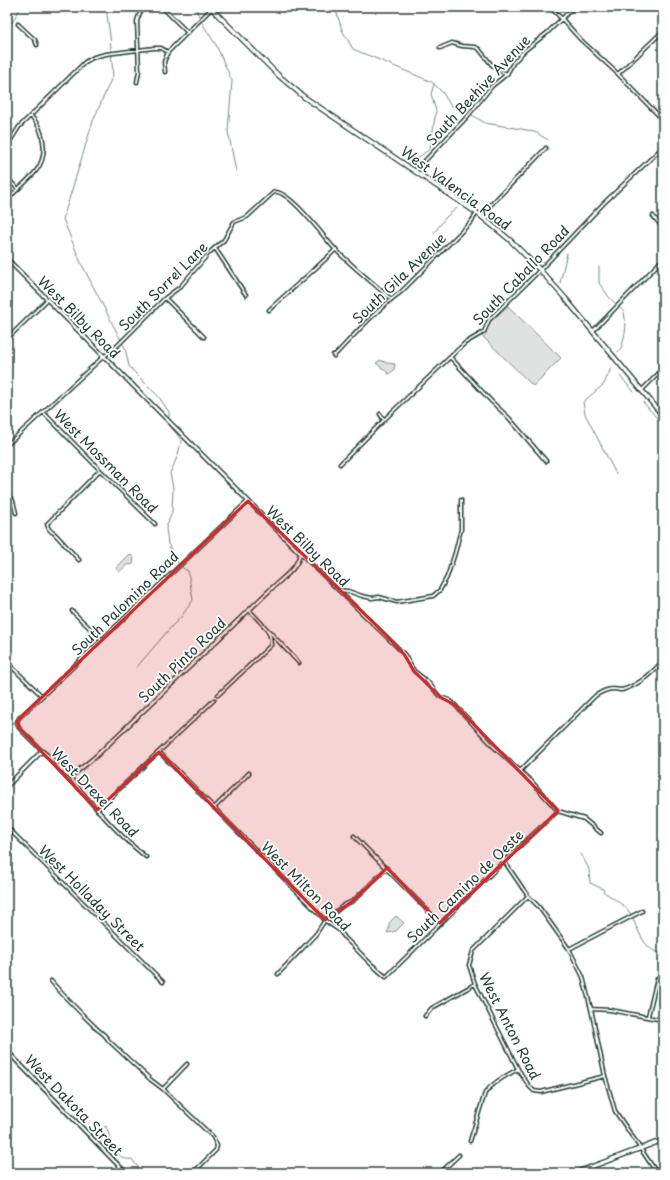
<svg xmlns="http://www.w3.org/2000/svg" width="670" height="1180" font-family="'Playpen Sans',sans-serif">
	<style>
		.green { fill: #dee3e2; stroke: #7e908b }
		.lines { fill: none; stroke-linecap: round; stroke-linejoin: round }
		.stream { stroke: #758883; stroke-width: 1 }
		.minor-casing { stroke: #1f3d34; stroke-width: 5 }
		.tertiary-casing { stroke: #1f3d34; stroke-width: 5.5 }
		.secondary-casing { stroke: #1f3d34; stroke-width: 6 }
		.primary-casing { stroke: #1f3d34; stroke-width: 6 }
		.minor { stroke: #fff; stroke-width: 2 }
		.tertiary { stroke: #fff; stroke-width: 2.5 }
		.secondary { stroke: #fff; stroke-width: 3 }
		.primary { stroke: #fff; stroke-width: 3.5 }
		.marked { fill: #d62828; fill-opacity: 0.2; stroke: #d62828; stroke-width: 3; stroke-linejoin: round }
		.labels { text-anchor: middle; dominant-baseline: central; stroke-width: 3.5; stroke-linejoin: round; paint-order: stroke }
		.street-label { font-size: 14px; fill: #1f3d34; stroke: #fff }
	</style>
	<rect width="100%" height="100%" fill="#fff"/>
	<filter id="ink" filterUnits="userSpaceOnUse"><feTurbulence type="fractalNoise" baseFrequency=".025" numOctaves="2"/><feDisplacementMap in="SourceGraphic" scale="8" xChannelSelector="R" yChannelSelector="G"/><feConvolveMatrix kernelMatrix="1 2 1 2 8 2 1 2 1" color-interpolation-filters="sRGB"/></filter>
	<g filter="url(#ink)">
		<path class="green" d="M508 306 561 358 533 386 482 336 490 322Z
			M380 360 387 363 395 364 394 370 389 374 376 363Z
			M130 554 134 558 133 564 130 565 128 564 119 572 116 568Z
			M396 916 404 923 396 931 388 933 387 932 389 929V923Z"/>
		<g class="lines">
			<path class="stream" d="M106 7 110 36 113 75 93 121 63 219 81 263 125 348 129 366 137 375 159 397 169 412V420
				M195 7 200 18
				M335 7 342 30 353 49 432 82 443 93 450 105 467 112 485 123 527 130 537 133 548 140
				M201 21 216 45 232 81 228 131 237 176
				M7 31 21 7
				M413 161 430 149 436 111 431 94 434 84
				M434 233 446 217 457 208
				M599 267V283L609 297 624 312 626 325 625 333 622 346 618 352
				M560 283 567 253
				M612 366 604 384 583 402 585 414 616 474
				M620 376 634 392
				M643 402 662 424
				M136 668 172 626 181 617 193 600 188 571 184 569 177 562 168 544 166 528 172 512 173 488 170 473 178 455 181 442 180 438 170 426V423
				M581 854 589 869 590 883 603 889V891C609 896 623 904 628 910 639 926 640 950 663 954
				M98 1132 106 1126C111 1139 115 1162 132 1159L142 1173"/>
			<defs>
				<path id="minor" d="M162 7 188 33
					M550 7 562 19 581 40 618 74 663 120
					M18 24 35 40 37 45
					M440 48 452 43 462 46 475 47 479 49 491 64 498 70 507 74
					M165 72 164 62 168 52 211 9
					M618 74 663 31
					M137 82 139 71 137 21 139 15 144 7
					M7 146 19 127 85 62 94 57 106 54 154 48H161L168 52
					M415 171 467 117 492 86 507 74 513 63 524 51 547 33 574 7
					M7 178 18 189
					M7 200C16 190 28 181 36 171 49 155 44 129 31 116
					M480 216 546 148
					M653 216 663 228
					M215 248 246 295
					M165 298 204 337
					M269 310C291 289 314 271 336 249
					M593 331 663 259
					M7 339 47 300
					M333 355 334 356C355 334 376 310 401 292L471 222 477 213
					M451 358 491 401 509 418 546 461
					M642 390 663 369
					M43 412 100 470 155 524
					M380 414 384 420
					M7 445 104 356 112 351 165 298 180 287 209 253 224 240 234 222 247 217 274 192C289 189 325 239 336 250 353 267 373 283 391 299
					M340 464 391 413 465 343 484 332 489 320 540 270 604 203 663 147
					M7 494 13 501 16 513
					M300 553 395 645 404 654 414 671 427 681 440 697 449 700 455 705 496 749 531 781 558 811 584 819 601 833
					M79 560 55 534C50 531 48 529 47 524L100 470
					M339 590 348 591 362 596 372 598 379 597 397 602 433 596 440 590 447 577 455 553 461 529V500
					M249 610 299 663
					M72 611 101 639
					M13 668 42 696
					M218 695 271 645 270 636 267 630
					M42 751 19 728 17 722 19 718 248 501
					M159 752 327 922 340 931 345 938 371 964 386 977 504 861 558 811
					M520 771 595 696C601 692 606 689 613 689 616 689 619 690 622 690 639 685 651 674 663 661
					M69 776C92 805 117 834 146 857
					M214 808 249 773
					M97 810 214 700
					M7 827 163 982
					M354 836 440 923
					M504 861 528 896 539 907 569 949 583 977 591 1009 605 1076 615 1111 657 1173
					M528 896 473 951 469 965 475 984 518 1069 529 1086 534 1091 541 1092 605 1076
					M569 949 642 911
					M278 974 316 934 325 920 344 905 353 901 387 868
					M51 981C64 997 79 1011 94 1026 100 1033 103 1031 109 1041L151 1080 163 1089 187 1064
					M591 1009 610 1010 663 1020
					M425 1016 432 1008 475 984
					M648 1016 657 979 663 974
					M163 1089 213 1137 217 1146 216 1150 193 1173
					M470 1141 485 1093C493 1082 506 1076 518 1069
					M440 1173 459 1155"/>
				<path id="tertiary" d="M7 259 300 553C298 569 282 578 271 589L94 758 75 773 69 776 67 775 53 760 42 751 7 786
					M7 1051 126 1173"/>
				<path id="secondary" d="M575 1173 663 1140"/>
				<path id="primary" d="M210 7 278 75 304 97 477 213 510 240 540 270 565 298 663 416"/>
			</defs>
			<use href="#minor" class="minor-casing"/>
			<use href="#tertiary" class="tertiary-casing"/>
			<use href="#secondary" class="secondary-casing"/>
			<use href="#primary" class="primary-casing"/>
			<use href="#minor" class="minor"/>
			<use href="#tertiary" class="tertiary"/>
			<use href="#secondary" class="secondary"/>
			<use href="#primary" class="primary"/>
		</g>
	</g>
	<path class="marked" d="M248 501 376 625 404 654 414 671 440 697 455 705 558 811 440 923 387 868 353 901 325 920 159 752 97 810 19 728 17 721Z"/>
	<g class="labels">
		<g class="street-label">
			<text transform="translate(478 90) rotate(-47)">South Beehive Avenue</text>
			<text transform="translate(456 188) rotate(36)">West Valencia Road</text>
			<text transform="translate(521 275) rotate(-46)">South Caballo Road</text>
			<text transform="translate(399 278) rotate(-44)">South Gila Avenue</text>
			<text transform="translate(163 286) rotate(-45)">South Sorrel Lane</text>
			<text transform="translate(79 317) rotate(45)">West Bilby Road</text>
			<text transform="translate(106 461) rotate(45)">West Mossman Road</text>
			<text transform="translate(308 546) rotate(44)">West Bilby Road</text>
			<text transform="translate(125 603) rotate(-44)">South Palomino Road</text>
			<text transform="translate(182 660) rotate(-44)">South Pinto Road</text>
			<text transform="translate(95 792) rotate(46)">West Drexel Road</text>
			<text transform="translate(306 886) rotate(45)">West Milton Road</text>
			<text transform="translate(465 886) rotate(-44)">South Camino de Oeste</text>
			<text transform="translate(92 898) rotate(45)">West Holladay Street</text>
			<text transform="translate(510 1026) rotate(63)">West Anton Road</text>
			<text transform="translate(74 1105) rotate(46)">West Dakota Street</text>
		</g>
	</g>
	<rect width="670" height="1180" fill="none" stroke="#fff" stroke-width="24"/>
	<rect x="12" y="12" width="646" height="1156" fill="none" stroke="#1f3d34" stroke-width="1.5" filter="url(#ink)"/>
</svg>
